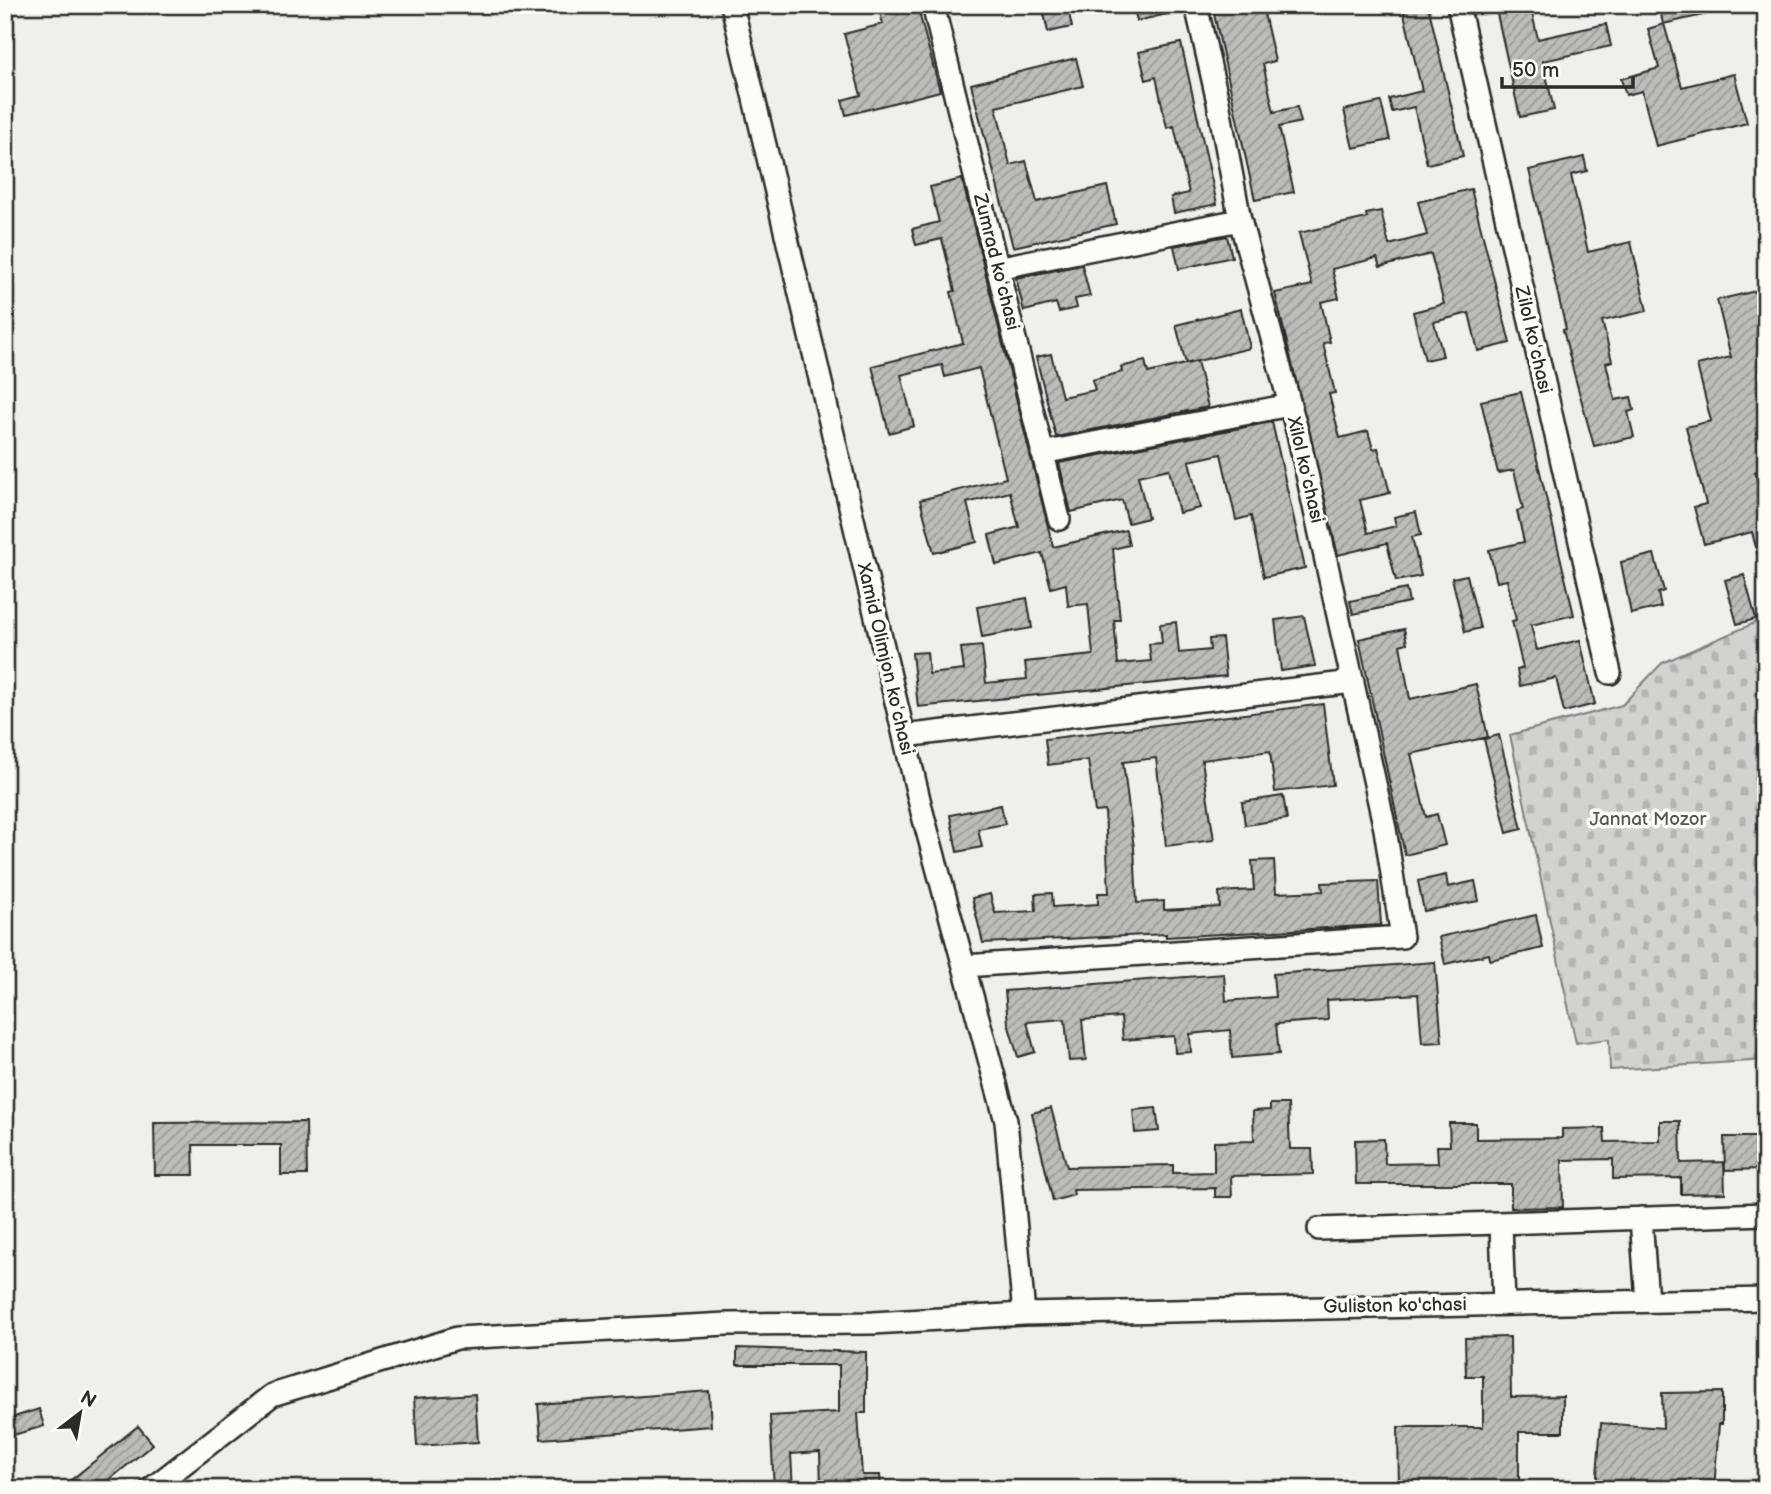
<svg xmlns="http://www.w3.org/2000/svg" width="1771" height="1494" font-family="'Balsamiq Sans',sans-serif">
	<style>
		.cemetery { fill: url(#cemetery-stones); stroke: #7f7e7d; stroke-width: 2 }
		.building { fill: url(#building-hatch); stroke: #2b2b2b; stroke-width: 2 }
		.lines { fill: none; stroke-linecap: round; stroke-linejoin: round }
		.minor-casing { stroke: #2b2b2b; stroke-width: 26 }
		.minor { stroke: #fdfcf7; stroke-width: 21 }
		.labels { text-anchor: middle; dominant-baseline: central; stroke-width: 7; stroke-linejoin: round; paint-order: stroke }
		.street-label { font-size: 19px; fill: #2b2b2b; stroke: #fdfcf7 }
		.park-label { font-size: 19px; fill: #555554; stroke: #fdfcf7 }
	</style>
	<defs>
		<pattern id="cemetery-stones" width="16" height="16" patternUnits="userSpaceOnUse" patternTransform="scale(1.75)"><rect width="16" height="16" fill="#d3d2cf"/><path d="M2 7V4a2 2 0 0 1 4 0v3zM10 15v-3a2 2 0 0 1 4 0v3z" fill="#b5b4b2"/></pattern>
		<pattern id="building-hatch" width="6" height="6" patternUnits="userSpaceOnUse" patternTransform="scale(1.75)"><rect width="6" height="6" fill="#bdbcb8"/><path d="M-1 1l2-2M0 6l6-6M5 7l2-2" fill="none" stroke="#9a9996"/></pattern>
	</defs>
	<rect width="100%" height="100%" fill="#f0efeb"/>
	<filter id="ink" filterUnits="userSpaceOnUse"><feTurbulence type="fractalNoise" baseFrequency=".0143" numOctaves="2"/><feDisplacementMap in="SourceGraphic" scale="14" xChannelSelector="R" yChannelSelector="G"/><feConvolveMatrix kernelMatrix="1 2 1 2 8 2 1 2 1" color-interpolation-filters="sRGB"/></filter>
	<g filter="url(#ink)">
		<path class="cemetery" d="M1766 618V1060L1610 1070 1609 1039 1576 1043 1510 735 1622 705 1662 663Z"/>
		<path class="building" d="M878 5H917L940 91 846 115 842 100 861 95 844 34 883 24Z
			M1042 5H1067L1072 27 1048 32Z
			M1133 5H1180V11L1137 21Z
			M1212 5H1262L1275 61 1263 64 1274 112 1297 107 1301 122 1279 127 1294 192 1255 200Z
			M1402 5H1428L1463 156 1427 164 1414 107 1392 112 1389 99 1422 91Z
			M1495 5H1530L1538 39 1606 24 1611 46 1543 61 1554 110 1520 117Z
			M1659 5H1721V11L1663 24Z
			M1664 24 1682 87 1734 74 1747 123 1656 146 1642 91 1626 95 1621 79 1659 68 1648 29Z
			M1181 43 1217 204 1174 213 1171 197 1189 193 1174 126 1167 128 1156 77 1146 80 1139 52Z
			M1076 58 1083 86 996 107 1010 165 1026 161 1037 202 1107 186 1116 224 1013 247 971 84Z
			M1381 102 1390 140 1353 148 1344 110Z
			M1584 157 1587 171 1571 175 1588 252 1631 242 1647 311 1602 321 1612 361 1606 363 1615 400 1631 397 1634 410 1628 412 1634 437 1594 446 1573 370 1563 330 1566 329 1529 170Z
			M962 179 1053 547 1126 530 1129 545 1113 549 1120 620H1114L1118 664 1151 661 1149 644 1162 643 1160 624 1176 622 1179 653 1210 650 1209 639 1222 638 1226 676 918 707 912 653 927 652 929 674 964 670 961 648 982 646 986 683 1027 679 1025 662 1093 655 1088 604 1068 606 1066 584 1051 588 1042 553 996 565 989 535 1019 527 1010 492 967 503 977 542 934 553 920 500 1006 478 979 368 945 377 942 365 901 375 914 426 889 433 872 366 963 343 951 292 955 291 942 239 916 245 912 229 939 222 930 187Z
			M1471 189 1510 343 1478 351 1469 313 1434 322 1443 356 1425 360 1413 312 1444 304 1431 254 1380 267 1377 258 1332 269 1339 298 1321 302 1330 342 1323 343 1335 393 1329 394 1340 438 1368 431 1373 449 1378 448 1390 493 1360 500 1368 533 1396 526 1394 517 1416 512 1421 535 1412 537 1421 576 1396 581 1387 543 1338 555 1275 293 1312 285 1299 233 1367 218 1366 214 1381 211 1389 245 1427 235 1418 202Z
			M1227 236 1232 257 1179 269 1174 246Z
			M1082 265 1090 296 1075 299 1077 308 1059 312 1056 303 1024 311 1016 278Z
			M1756 291 1766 328V471L1755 472 1766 515V568H1761L1752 532 1704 544 1694 507 1706 504 1686 427 1711 421 1697 365 1731 357 1717 300Z
			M1241 309 1250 348 1186 364 1176 325Z
			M1051 354 1062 397 1095 390 1092 380 1122 372 1121 367 1145 361 1148 373 1197 361 1208 407 1056 437 1036 357Z
			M1521 392 1574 615 1531 625 1537 650 1580 640 1595 704 1564 712 1556 678 1520 686 1517 670 1523 668 1512 621 1516 620 1507 580 1497 582 1489 550 1524 542 1517 511 1523 509 1514 470 1498 473 1481 401Z
			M1272 422 1305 568 1264 577 1251 516 1236 520 1221 454 1189 461 1200 508 1179 513 1169 469 1138 476 1148 518 1128 523 1122 500 1071 512 1059 463Z
			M1654 554 1664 591 1658 593 1661 607 1631 614 1621 562Z
			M1467 575 1480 628 1465 632 1452 578Z
			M1744 575 1756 619 1737 624 1725 580Z
			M1406 589 1409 602 1353 614 1350 601Z
			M1027 598 1032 628 982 637 977 607Z
			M1304 616 1315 666 1281 671 1275 620Z
			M1404 629 1407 643 1400 645 1410 699 1476 684 1488 737 1411 754 1426 817 1437 814 1445 845 1405 855 1359 639Z
			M1323 704 1333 785 1275 792 1270 751 1202 760 1214 840 1166 846 1156 758 1123 762 1134 848 1137 903 1164 901V910L1220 907 1219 892 1254 890 1252 861 1274 860 1276 893 1323 891 1322 883 1378 881 1381 925 1166 937V934L983 943 972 898 990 894 995 913 1036 911 1035 894 1052 893 1053 907 1098 904V893H1109L1105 811 1095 812 1088 760 1048 765 1045 739Z
			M1499 735 1522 829 1507 833 1484 739Z
			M1283 796 1287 819 1245 825 1242 802Z
			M1001 805 1005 824 978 829 982 847 957 852 950 815Z
			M1446 875 1448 887 1475 881 1479 901 1424 911 1418 881Z
			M1536 915 1543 948 1490 960 1489 954 1445 964 1439 937Z
			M1435 962 1442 1042 1422 1043 1418 994 1327 1000 1328 1020 1276 1024 1279 1054 1232 1058 1230 1030 1190 1034 1191 1052 1175 1053 1174 1036 1123 1040 1121 1017 1082 1020 1086 1060 1069 1061 1065 1019 1027 1022 1035 1052 1018 1057 1008 1023 1005 991 1224 974 1226 1001 1275 997 1273 974Z
			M1270 1104H1288L1290 1149H1312L1313 1174 1231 1176 1232 1197H1215V1188L1073 1190 1074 1195 1053 1201 1032 1113 1051 1108 1067 1167 1173 1165V1173L1214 1172V1142L1254 1141 1253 1111 1270 1110Z
			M1156 1108 1159 1131 1135 1133 1133 1110Z
			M1660 1121H1680L1681 1163 1724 1162 1725 1193 1681 1194V1178L1613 1179V1159L1562 1160 1563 1207 1511 1208V1184H1356L1355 1140 1384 1139 1385 1164 1438 1163 1437 1146H1450L1449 1123H1476V1139L1562 1138V1129L1604 1128 1605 1142 1660 1141Z
			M306 1122 307 1175H281V1145H193L194 1175H155L154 1123Z
			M1724 1137H1766V1169L1725 1170Z
			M1510 1337 1511 1397 1563 1396V1432H1519V1489H1399L1398 1427H1483V1376H1466L1465 1338Z
			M737 1348 866 1352V1413H858L862 1475H880L881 1489H821L820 1452 791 1454 793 1489H774L770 1416 839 1412V1365H737Z
			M709 1391 711 1426 541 1439 538 1404Z
			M1722 1392V1424H1719L1714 1489H1596L1601 1423 1663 1428 1662 1393Z
			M475 1394 478 1442 417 1446 414 1398Z
			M39 1409 44 1426 10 1436 5 1420Z
			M138 1426 153 1444 98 1489H60Z"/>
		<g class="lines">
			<defs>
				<path id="minor" d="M732 5 922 812 1006 1121 1024 1314
					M933 5 1059 519
					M1458 5 1610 673
					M997 268 1240 220
					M1042 453 1290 405
					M904 736 1353 682
					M964 966 1402 937 1385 829 1299 438 1240 220 1218 102 1196 5
					M1641 1218 1647 1301
					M1501 1225 1504 1304
					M1319 1229 1766 1214
					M151 1489 272 1395 457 1338 727 1324 873 1323 1024 1314 1766 1299"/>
			</defs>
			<use href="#minor" class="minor-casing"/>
			<use href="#minor" class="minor"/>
		</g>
	</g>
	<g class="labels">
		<g class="street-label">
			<text transform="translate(996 262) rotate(76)">Zumrad koʻchasi</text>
			<text transform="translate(1533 340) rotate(77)">Zilol koʻchasi</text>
			<text transform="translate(1305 470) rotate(77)">Xilol koʻchasi</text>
			<text transform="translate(885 659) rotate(77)">Xamid Olimjon koʻchasi</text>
			<text transform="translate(1395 1306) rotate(-1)">Guliston ko'chasi</text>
		</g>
		<g class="park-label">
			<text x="1648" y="819">Jannat Mozor</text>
		</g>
	</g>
	<rect width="1771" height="1494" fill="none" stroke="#fdfcf7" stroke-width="28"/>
	<rect x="14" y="14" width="1743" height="1466" fill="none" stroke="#2b2b2b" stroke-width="2.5" filter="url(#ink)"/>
	<g transform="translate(80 1413) rotate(31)" stroke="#fdfcf7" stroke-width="5" paint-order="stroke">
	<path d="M0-5L12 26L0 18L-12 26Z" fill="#2b2b2b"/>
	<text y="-10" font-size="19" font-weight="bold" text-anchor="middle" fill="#2b2b2b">N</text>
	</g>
	<path d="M1502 77v10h131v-10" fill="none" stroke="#2b2b2b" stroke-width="3.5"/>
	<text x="1512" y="77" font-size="21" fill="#2b2b2b" stroke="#fdfcf7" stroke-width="5" paint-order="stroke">50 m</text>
</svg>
